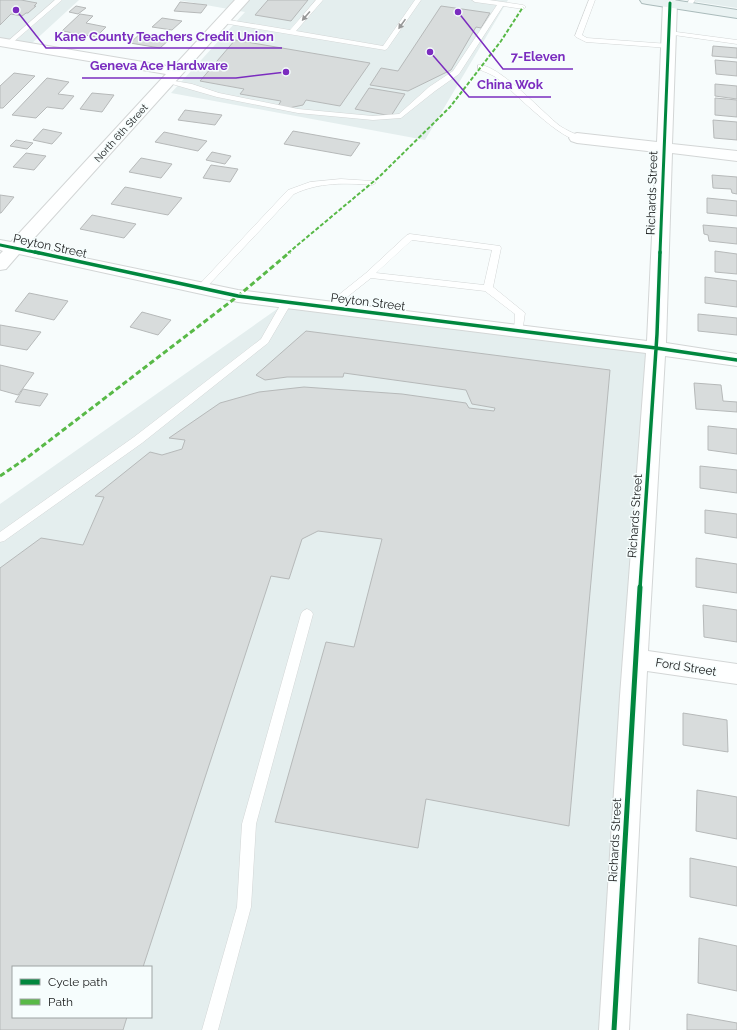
<svg xmlns="http://www.w3.org/2000/svg" width="737" height="1030" font-family="Raleway,sans-serif">
	<style>
		.built { fill: #e4eeee; fill-rule: evenodd }
		.building { fill: #d8dcdc; stroke: #b6b9b9 }
		.lines { fill: none; stroke-linecap: round; stroke-linejoin: round }
		.lane-casing { stroke: #d3d6d6; stroke-width: 1 }
		.street-casing { stroke: #d3d6d6; stroke-width: 2 }
		.primary-casing { stroke: #abb; stroke-width: 2 }
		.lane { fill: #feffff; fill-rule: evenodd }
		.street { fill: #feffff; fill-rule: evenodd }
		.primary { fill: #e9f2f2; fill-rule: evenodd }
		.quiet-far1 { stroke: #58b947; stroke-width: 2; stroke-dasharray: 4 2; stroke-linecap: butt }
		.quiet { stroke: #58b947; stroke-width: 3; stroke-dasharray: 5.5 3; stroke-linecap: butt }
		.cycleway-far2-casing { stroke: #f6fdfd; stroke-width: 4.5 }
		.cycleway-far1-casing { stroke: #f6fdfd; stroke-width: 6 }
		.cycleway-casing { stroke: #f6fdfd; stroke-width: 8 }
		.cycleway-far2 { stroke: #00873e; stroke-width: 3 }
		.cycleway-far1 { stroke: #00873e; stroke-width: 3.5 }
		.cycleway { stroke: #00873e; stroke-width: 5 }
		.oneway { fill: #979898 }
		.labels { text-anchor: middle; dominant-baseline: central; stroke-width: 3; stroke-linejoin: round; paint-order: stroke }
		.far-street-label { font-size: 10px; fill: #191b1b; stroke: #f6fdfd }
		.street-label { font-size: 12px; fill: #191b1b; stroke: #f6fdfd }
		.leader { fill: none; stroke: #7b2cbf; stroke-width: 1.5 }
		.callout-dot { fill: #7b2cbf; stroke: #f6fdfd; stroke-width: 1.5 }
		.callout-label { font-size: 13px; text-anchor: middle; font-weight: bold; fill: #7b2cbf; stroke: #f6fdfd; stroke-width: 3; stroke-linejoin: round; paint-order: stroke }
	</style>
	<rect width="100%" height="100%" fill="#f7fcfc"/>
	<path class="built" d="M0 0H79L30 45 0 40Z
		M178 0H508L425 140 171 93 245 12Z
		M684 0H737V8Z
		M280 307 647 353 600 1030H0V504ZM13 967H151V1017H13Z"/>
	<path class="building" d="M0 0H21L37 3 34 6H36L28 13H26L22 16 11 14 0 25Z
		M268 0H308L291 21 255 15Z
		M180 2 207 5 201 13 174 11Z
		M76 6 86 8 78 14 69 12Z
		M441 6 490 13 481 28 476 27 451 70 408 91 370 85 381 68 398 71Z
		M80 14 93 16 86 23 106 27 96 37 62 31Z
		M162 18 182 21 172 30 152 27Z
		M141 33 170 39 160 48 130 43Z
		M235 40 370 63 340 106 306 100 303 105 289 108 278 106 281 101 240 94 244 89 200 81Z
		M713 46 737 48V58L712 56Z
		M715 60 737 62V76L716 74Z
		M14 73 35 76 3 108H0V86Z
		M47 78 69 82 58 94 74 96 63 109 47 107 36 118 12 115Z
		M715 84 737 86V99L715 96Z
		M369 88 405 94 391 116 355 109Z
		M92 93 114 95 102 112 80 109Z
		M715 98 737 100V117L715 115Z
		M185 110 222 115 215 125 178 120Z
		M713 120 737 122V140L714 138Z
		M43 129 62 133 52 144 33 140Z
		M293 131 360 143 351 156 284 144Z
		M164 132 207 141 198 151 155 142Z
		M16 140 33 143 27 149 10 146Z
		M212 152 231 156 225 164 206 160Z
		M26 153 46 156 34 170 13 167Z
		M141 158 172 164 161 178 129 172Z
		M211 165 238 169 230 182 203 178Z
		M712 175 737 177V194L732 193 731 189 713 188Z
		M125 187 182 198 168 215 111 204Z
		M0 195 14 197 1 213H0Z
		M707 198 737 201V216L707 213Z
		M92 215 136 224 124 238 80 229Z
		M703 225 737 228V244L709 241 708 235 704 234Z
		M715 251 737 254V274L715 272Z
		M705 277 737 281V307L705 303Z
		M29 293 68 301 54 320 15 311Z
		M142 312 171 320 158 335 130 327Z
		M698 314 737 318V335L698 331Z
		M0 325 41 332 27 350 0 345Z
		M306 331 610 370 569 826 426 799 418 848 275 822 326 642 354 647 382 539 318 531 302 539 289 579 271 576 143 967H13V1017H127L123 1030H0V568L41 538 83 545 104 497 95 496 150 452 162 455 182 449 185 440 169 438 220 403 259 392 304 387 402 394 466 403 469 408 494 411 495 408 472 404 466 390 344 373 343 377H287L265 380 256 375Z
		M0 365 34 373 18 395 0 390Z
		M694 383 721 385 723 401 737 402V412L696 409Z
		M23 389 48 394 40 406 15 402Z
		M708 426 737 429V454L708 450Z
		M700 466 737 470V493L700 488Z
		M705 510 737 514V538L705 533Z
		M696 558 737 564V593L696 587Z
		M703 605 737 610V642L704 637Z
		M683 713 727 720 728 752 683 745Z
		M697 790 737 797V839L696 831Z
		M690 858 737 867V906L690 897Z
		M699 938 737 946V991L698 983Z
		M687 1014 737 1023V1030H687Z"/>
	<g class="lines">
		<defs>
			<path id="lane" d="M55 0H62L11 44H7V42Z
				M316 0H323L296 31 383 46 415 0H421L387 49 385 50 223 23 220 21 223 19 290 30Z
				M472 0H489L523 5 526 7 523 9 503 6 459 74 435 91 401 118 373 120 298 113 217 97 165 82 169 80 192 84 219 93 298 109 373 116 399 114 429 87 453 71 497 5 475 2Z
				M589 0H595L582 35 587 38 669 44 673 46 669 48 586 42 576 37 575 36Z
				M689 0H695L691 7 689 8 686 6Z
				M669 31 737 40V44L667 34V32Z
				M478 65C497 62 544 114 560 126 566 130 573 133 580 136V140C563 143 513 91 498 79 492 74 485 72 478 69Z
				M341 179 372 181 376 183 372 185C345 183 319 182 294 194L203 291H197L195 289 197 287 288 190 310 182Z
				M410 234 500 246 501 248 493 287 525 313 522 333H516L514 331 515 314 485 291 371 278 332 309H326L324 307 326 305 366 273 407 235ZM412 240 492 250 484 285 376 273Z
				M287 299 292 302 268 343 142 443 4 541 0 542V532L134 437 261 339 282 302Z
				M307 609 311 611 313 614 256 824 251 907 218 1030H202L237 907 242 824 301 614 303 611Z"/>
			<path id="street" d="M235 0H249L27 246 238 290 647 341 656 152 577 143 571 141 569 138 571 135 577 133 657 142 663 3 665 0H675L677 3 672 144 737 151V161L672 153 666 343 737 354V366L665 356 648 651 737 664V684L647 671 629 1030H599L620 696 646 353 238 302 19 254 6 269 0 270V254L3 251 0 250V240L11 242 166 74 0 46V38L173 67Z"/>
			<path id="primary" d="M640 0H673L737 10V18L647 4 642 3Z"/>
		</defs>
		<use href="#lane" class="lane-casing"/>
		<use href="#street" class="street-casing"/>
		<use href="#primary" class="primary-casing"/>
		<use href="#lane" class="lane"/>
		<use href="#street" class="street"/>
		<use href="#primary" class="primary"/>
		<path class="quiet-far1" d="M288 253 379 177 450 107 501 41 523 7"/>
		<path class="quiet" d="M0 476 28 457 238 296 290 252"/>
		<defs>
			<path id="cycleway-far2" d="M0 245 39 253
				M660 253 670 3"/>
			<path id="cycleway-far1" d="M35 252 238 296 656 348 737 360
				M640 588 657 334 660 252"/>
			<path id="cycleway" d="M614 1030 640 587"/>
		</defs>
		<use href="#cycleway-far2" class="cycleway-far2-casing"/>
		<use href="#cycleway-far1" class="cycleway-far1-casing"/>
		<use href="#cycleway" class="cycleway-casing"/>
		<use href="#cycleway-far2" class="cycleway-far2"/>
		<use href="#cycleway-far1" class="cycleway-far1"/>
		<use href="#cycleway" class="cycleway"/>
	</g>
	<defs><path id="oneway-solid" d="M-6-.8H1V-3.2L6.5 0L1 3.2V.8H-6Z"/></defs>
	<g class="oneway">
		<use href="#oneway-solid" transform="translate(306 16) rotate(131)"/>
		<use href="#oneway-solid" transform="translate(402 24) rotate(125)"/>
	</g>
	<g class="labels">
		<g class="far-street-label">
			<text transform="translate(121 133) rotate(-48)">North 6th Street</text>
		</g>
		<g class="street-label">
			<text transform="translate(652 193) rotate(-88)">Richards Street</text>
			<text transform="translate(50 246) rotate(12)">Peyton Street</text>
			<text transform="translate(368 302) rotate(7)">Peyton Street</text>
			<text transform="translate(635 516) rotate(-86)">Richards Street</text>
			<text transform="translate(686 667) rotate(9)">Ford Street</text>
			<text transform="translate(615 840) rotate(-87)">Richards Street</text>
		</g>
	</g>
	<path class="leader" d="M16 10L46 48H282M458 12L503 69H573M286 72L236 78H82M430 52L469 97H551"/>
	<g class="callout-dot">
		<circle cx="16" cy="10" r="4"/>
		<circle cx="458" cy="12" r="4"/>
		<circle cx="286" cy="72" r="4"/>
		<circle cx="430" cy="52" r="4"/>
	</g>
	<g class="callout-label">
		<text x="164" y="41">Kane County Teachers Credit Union</text>
		<text x="538" y="61">7-Eleven</text>
		<text x="159" y="70">Geneva Ace Hardware</text>
		<text x="510" y="89">China Wok</text>
	</g>
	<rect x="12" y="966" width="140" height="52" fill="#f6fdfd" stroke="#9ea3a3"/>
	<rect x="20" y="979" width="20" height="6" fill="#00873e" stroke="#9ea3a3"/>
	<text x="48" y="986" font-size="12" fill="#191b1b">Cycle path</text>
	<rect x="20" y="999" width="20" height="6" fill="#58b947" stroke="#9ea3a3"/>
	<text x="48" y="1006" font-size="12" fill="#191b1b">Path</text>
</svg>
